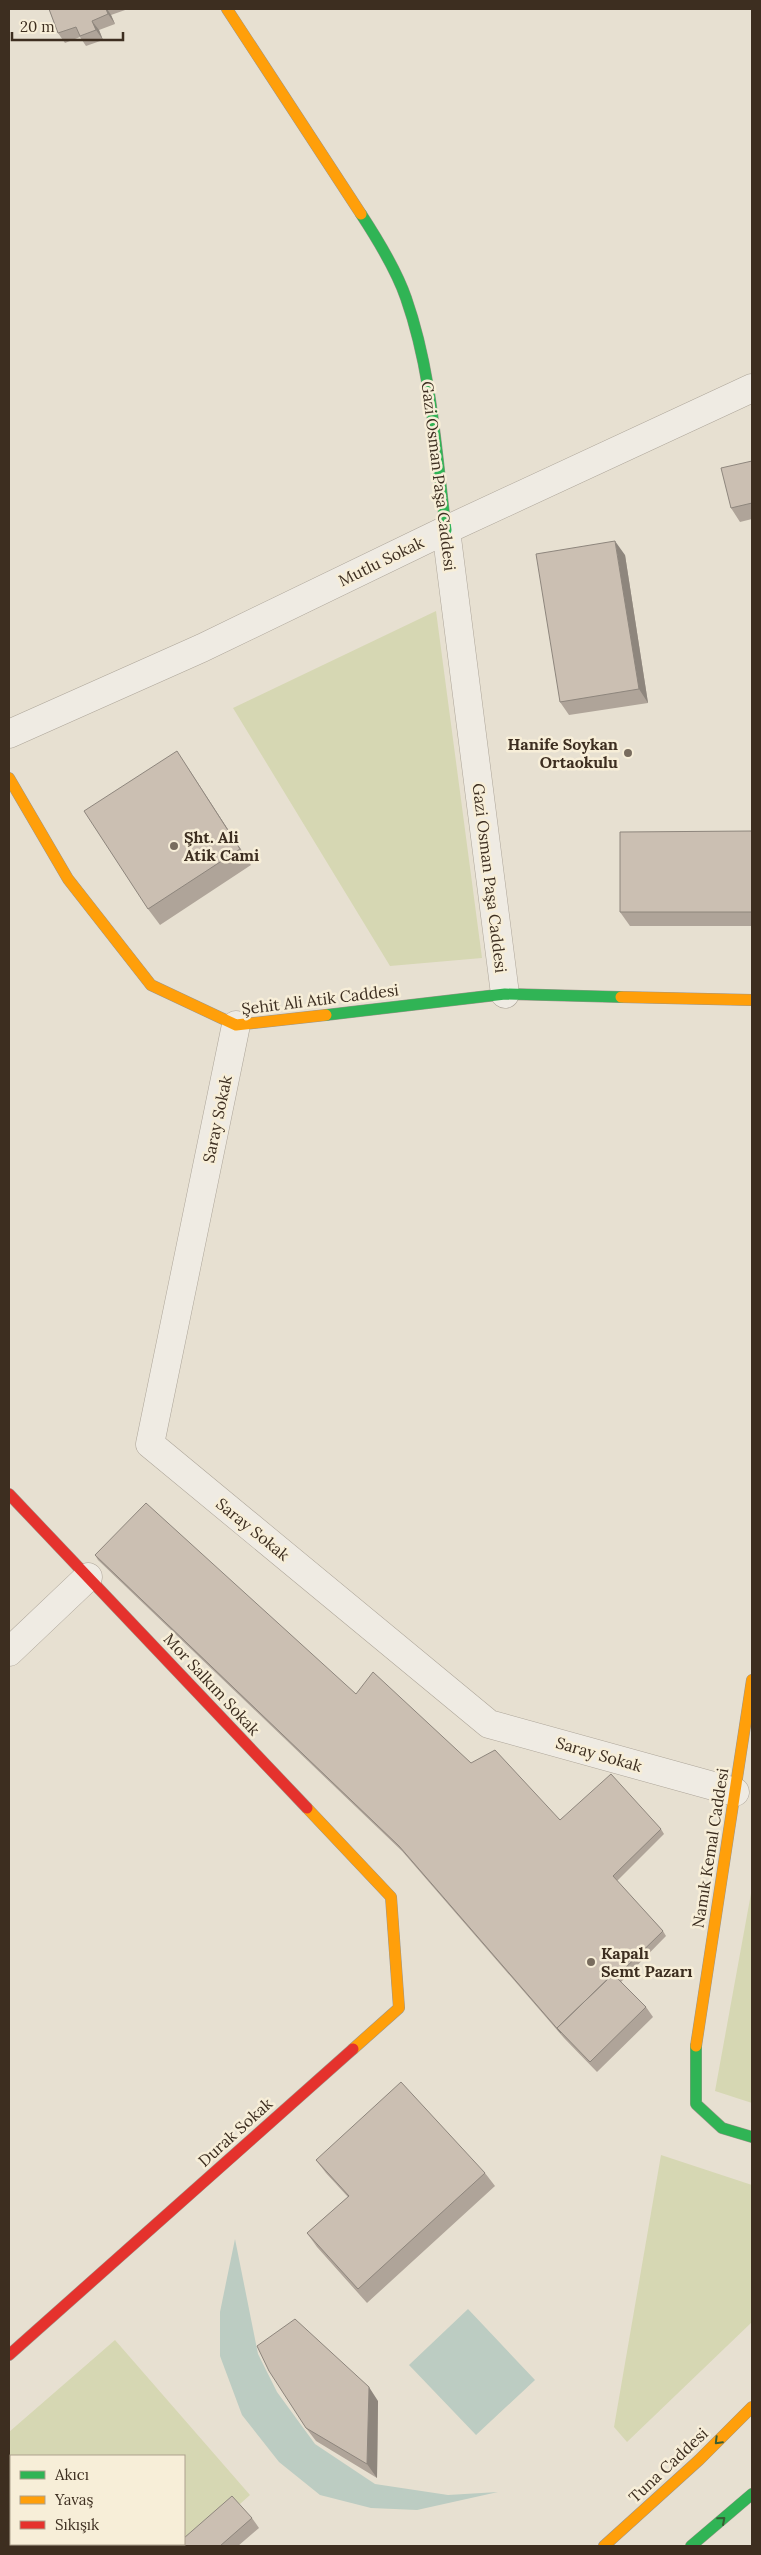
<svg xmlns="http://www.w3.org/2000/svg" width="761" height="2555" font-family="Lora,serif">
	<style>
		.green { fill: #d6d7b3 }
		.water { fill: #bcccc2 }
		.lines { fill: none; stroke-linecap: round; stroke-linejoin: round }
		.street-casing { stroke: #ada599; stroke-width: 29 }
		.fast-casing { stroke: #9c958a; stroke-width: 12 }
		.slow-casing { stroke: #9c958a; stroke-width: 12 }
		.jam-casing { stroke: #9c958a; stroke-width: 12 }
		.street { stroke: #efebe3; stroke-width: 28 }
		.fast { stroke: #30b455; stroke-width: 11 }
		.slow { stroke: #ff9f0a; stroke-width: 11 }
		.jam { stroke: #e5322d; stroke-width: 11 }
		.wall { fill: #afa499 }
		.shaded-wall { fill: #8e867d }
		.building { fill: #cbbfb2; stroke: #8e867d }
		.oneway { stroke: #385d33 }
		.poi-dot { fill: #786c5e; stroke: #f7eed8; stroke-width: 2 }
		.labels { text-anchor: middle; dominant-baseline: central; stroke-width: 5; stroke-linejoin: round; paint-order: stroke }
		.street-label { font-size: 16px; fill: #3d2e20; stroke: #f7eed8 }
		.poi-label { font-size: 16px; font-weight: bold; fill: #3d2e20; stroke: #f7eed8; text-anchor: start }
	</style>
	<rect width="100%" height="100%" fill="#e7e0d1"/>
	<path class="green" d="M436 611 482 958 390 966 233 708Z
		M752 1888V2103L715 2091Z
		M661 2155 752 2185V2322L627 2442 614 2427Z
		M115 2340 250 2495 193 2546H19L16 2544H184V2456H11V2538L9 2535V2432Z"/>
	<path class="water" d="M235 2239 258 2354 277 2392 315 2444 375 2484 448 2495 498 2492 417 2510 371 2508 320 2495 279 2462 242 2415 220 2356V2312Z
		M468 2309 535 2380 476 2435 409 2365Z"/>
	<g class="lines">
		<defs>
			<path id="street" d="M446 530 505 994
				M9 734 202 648 446 530 752 388
				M236 1025 150 1444 489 1724 735 1792
				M9 1652 88 1577"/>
			<path id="fast" d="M361 214C378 240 396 269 406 298 432 372 436 453 446 530
				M326 1015 505 994 621 997
				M696 2046V2104L722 2128 752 2137
				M691 2546 752 2494"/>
			<path id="slow" d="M227 9 361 214
				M9 778 68 879 151 985 236 1025 326 1015
				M621 997 752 1000
				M307 1808 391 1897 399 2008 353 2049
				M696 2046 752 1680
				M604 2546 699 2460 752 2407"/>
			<path id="jam" d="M9 1494 307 1808
				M9 2355 353 2049"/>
		</defs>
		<use href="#street" class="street-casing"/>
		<use href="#fast" class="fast-casing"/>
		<use href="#slow" class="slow-casing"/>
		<use href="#jam" class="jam-casing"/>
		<use href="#street" class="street"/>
		<use href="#fast" class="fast"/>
		<use href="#slow" class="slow"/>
		<use href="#jam" class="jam"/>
	</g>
	<path class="wall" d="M49 9H128L111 15 115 24 99 30 103 40 86 46 80 37 65 43 58 33Z
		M752 461V519L740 522 731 508Z
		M625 555 648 703 569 715 560 702Z
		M188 768 251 865 160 925 148 909Z
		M752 831V926H630L620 912Z
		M95 1555 356 1694 471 1763 560 1820 661 1829 664 1834 617 1881 663 1931 666 1936 621 1982 646 2007 653 2017 597 2072 564 2038 402 1851 98 1560Z
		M316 2160 485 2173 495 2186 367 2303 317 2247 307 2233 348 2197 326 2173Z
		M378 2401 377 2478 316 2441 306 2428Z
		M252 2518 259 2528 238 2546H175Z"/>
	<path class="shaded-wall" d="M106 9H107L111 15 115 24 108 14Z
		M92 21 99 30 103 40 96 30Z
		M615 541 625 555 648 703 639 689Z
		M177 751 188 768 251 865 240 849Z
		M369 2387 378 2401 377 2478 367 2464Z"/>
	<path class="building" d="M49 9H106L108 14 92 21 96 30 80 36 76 27 58 33Z
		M752 461V503L731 508 721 468Z
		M615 541 639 689 560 702 536 554Z
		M177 751 240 849 148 909 84 811Z
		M752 831V912H620V832Z
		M146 1503 356 1694 373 1672 471 1763 495 1750 560 1820 611 1774 661 1829 613 1876 663 1931 616 1977 613 1974 557 2028 561 2033 399 1846 95 1555Z
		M613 1974 646 2007 590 2062 557 2028Z
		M401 2082 485 2173 358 2289 307 2233 349 2196 316 2160Z
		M295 2319 369 2387 367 2464 306 2428 269 2371 257 2346Z
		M232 2496 252 2518 220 2546H175L178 2544H184V2538Z"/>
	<defs><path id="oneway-chevron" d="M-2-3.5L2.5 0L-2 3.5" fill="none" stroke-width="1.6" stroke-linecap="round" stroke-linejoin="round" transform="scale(1.25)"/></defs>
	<g class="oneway">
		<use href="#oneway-chevron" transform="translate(718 2441) rotate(135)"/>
		<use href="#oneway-chevron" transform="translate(722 2520) rotate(-41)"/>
	</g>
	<g class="poi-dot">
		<circle cx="628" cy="753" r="5"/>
		<circle cx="174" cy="846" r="5"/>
		<circle cx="591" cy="1962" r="5"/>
	</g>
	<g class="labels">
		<g class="street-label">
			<text transform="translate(439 476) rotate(83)">Gazi Osman Paşa Caddesi</text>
			<text transform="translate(381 561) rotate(-26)">Mutlu Sokak</text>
			<text transform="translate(490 878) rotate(83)">Gazi Osman Paşa Caddesi</text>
			<text transform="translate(320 999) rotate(-7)">Şehit Ali Atik Caddesi</text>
			<text transform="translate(217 1119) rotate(-78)">Saray Sokak</text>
			<text transform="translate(253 1529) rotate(39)">Saray Sokak</text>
			<text transform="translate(212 1684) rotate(47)">Mor Salkım Sokak</text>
			<text transform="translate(599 1754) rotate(16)">Saray Sokak</text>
			<text transform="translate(710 1848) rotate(-81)">Namık Kemal Caddesi</text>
			<text transform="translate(235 2132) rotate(-42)">Durak Sokak</text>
			<text transform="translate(668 2465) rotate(-43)">Tuna Caddesi</text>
		</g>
		<g class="poi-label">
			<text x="618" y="744" text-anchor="end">Hanife Soykan<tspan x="618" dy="18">Ortaokulu</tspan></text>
			<text x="184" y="837">Şht. Ali<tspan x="184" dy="18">Atik Cami</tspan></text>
			<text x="601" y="1953">Kapalı<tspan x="601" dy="18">Semt Pazarı</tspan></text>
		</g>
	</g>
	<rect width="761" height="2555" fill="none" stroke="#3d2e20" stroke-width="20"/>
	<rect x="10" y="2455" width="175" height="90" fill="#f7eed8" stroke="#ada18e"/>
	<rect x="20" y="2471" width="25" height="8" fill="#30b455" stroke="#ada18e"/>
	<text x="55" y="2480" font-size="15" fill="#3d2e20">Akıcı</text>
	<rect x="20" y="2496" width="25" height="8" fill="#ff9f0a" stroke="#ada18e"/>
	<text x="55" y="2505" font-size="15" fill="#3d2e20">Yavaş</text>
	<rect x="20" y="2521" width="25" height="8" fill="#e5322d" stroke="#ada18e"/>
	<text x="55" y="2530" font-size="15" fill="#3d2e20">Sıkışık</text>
	<path d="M12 32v8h111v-8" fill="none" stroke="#3d2e20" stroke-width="2.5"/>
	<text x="20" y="32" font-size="15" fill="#3d2e20" stroke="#f7eed8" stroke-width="4" paint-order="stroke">20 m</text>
</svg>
